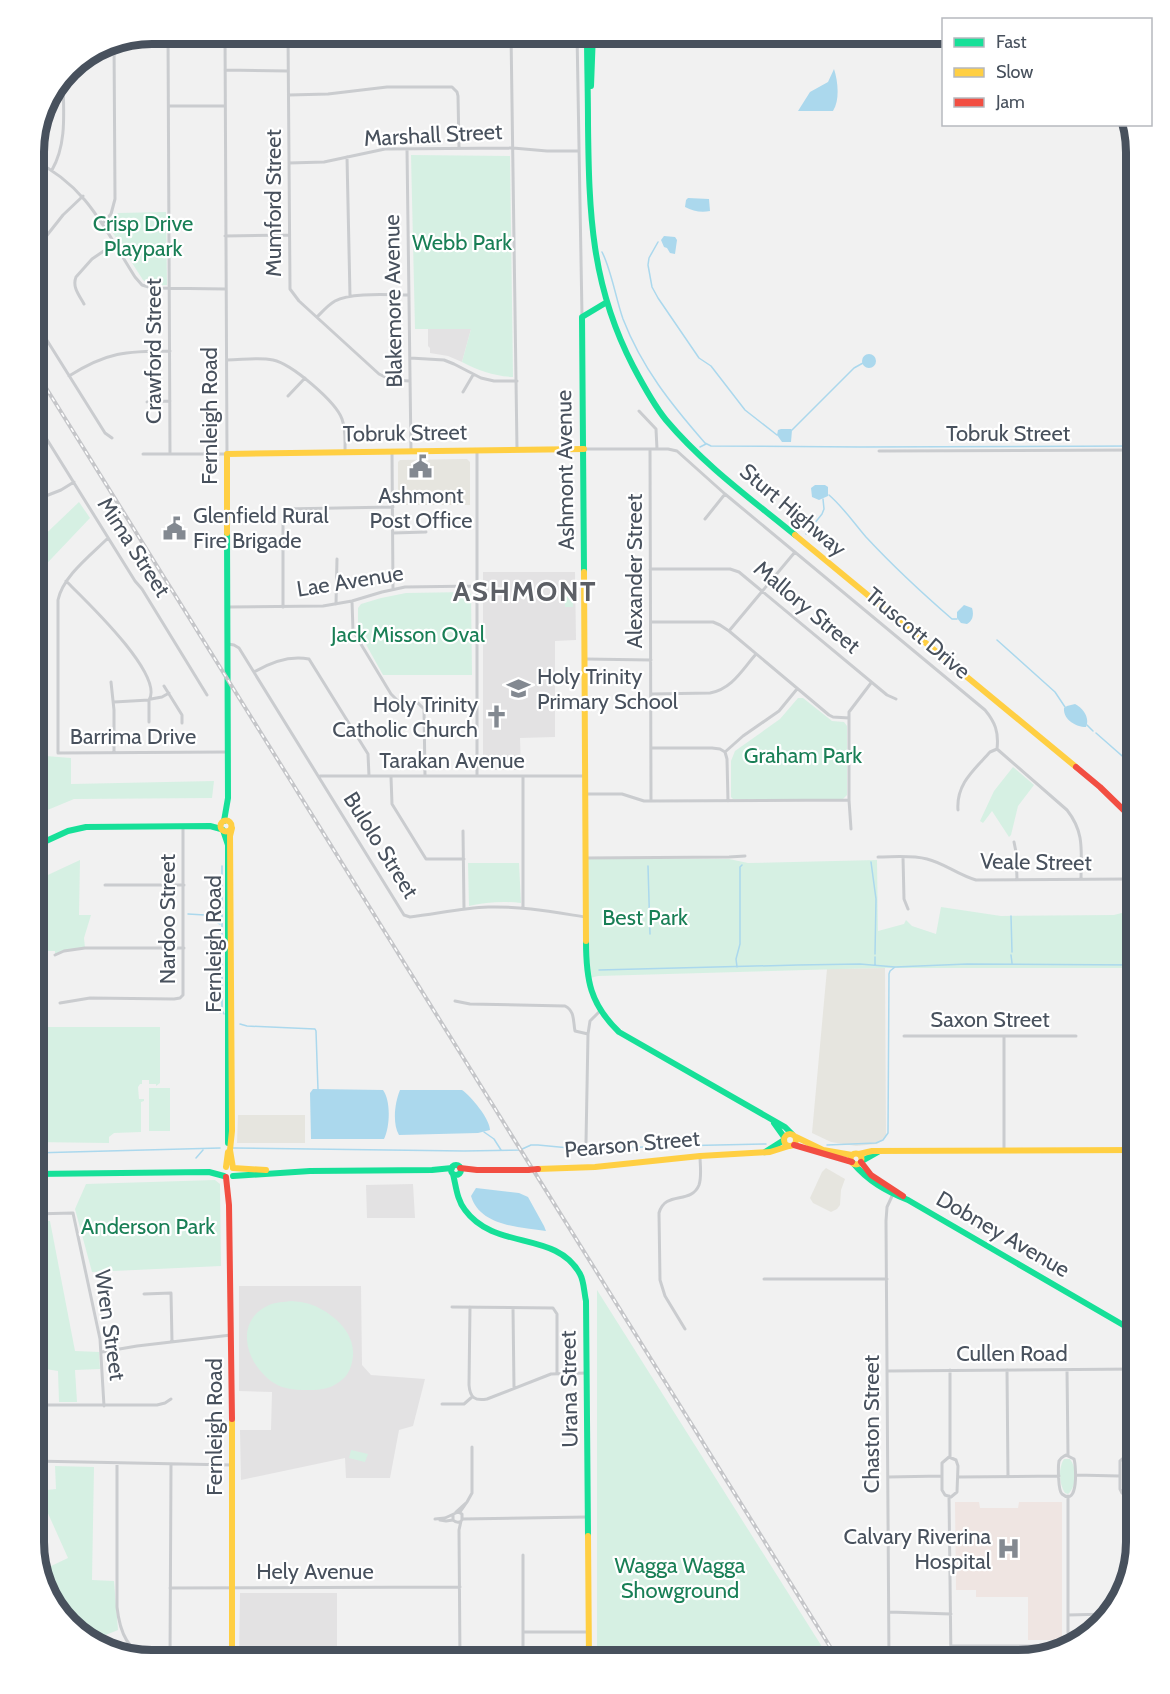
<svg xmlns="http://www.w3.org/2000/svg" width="1170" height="1694" font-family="Cabin,sans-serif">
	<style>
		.commercial { fill: #e6e5df }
		.education { fill: #e3e2e3 }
		.medical { fill: #efe5e2 }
		.green { fill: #d6f0e3 }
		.water { fill: #abd8ed }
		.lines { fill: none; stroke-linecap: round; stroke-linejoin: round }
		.stream { stroke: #abd8ed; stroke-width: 1.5 }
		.street { stroke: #cacccf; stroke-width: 3 }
		.fast { stroke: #16e098; stroke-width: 6 }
		.slow { stroke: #ffcf43; stroke-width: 6 }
		.jam { stroke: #f24e42; stroke-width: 6 }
		.rail-casing { stroke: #c5c6c9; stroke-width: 4 }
		.rail { stroke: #fff; stroke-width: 1.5; stroke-dasharray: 4.5; stroke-linecap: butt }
		.jam-bridge { stroke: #f24e42; stroke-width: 6 }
		.labels { text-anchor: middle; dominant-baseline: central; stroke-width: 4.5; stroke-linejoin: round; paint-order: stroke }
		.street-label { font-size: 22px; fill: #48515d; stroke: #fff }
		.park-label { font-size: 22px; fill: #197f56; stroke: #fff }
		.poi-label { font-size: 22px; fill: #48515d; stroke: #fff; text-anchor: start }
		.district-label { font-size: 28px; font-weight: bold; letter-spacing: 1.5px; fill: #5c5f65; stroke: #fff }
		.rim { fill: none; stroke: #48515d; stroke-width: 8 }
	</style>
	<rect width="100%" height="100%" fill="#f1f1f1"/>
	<path class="commercial" d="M467 459 470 462V505H398V462L400 460Z
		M885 968 886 1137 877 1144 856 1146 831 1142 812 1133 827 969Z
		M238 1115H305V1143H237Z
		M826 1168 845 1179 841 1190 840 1205 837 1209 831 1212 813 1203 810 1198 822 1172Z"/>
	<path class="education" d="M428 329H471L462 362 448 356 430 353V348L428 346Z
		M483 572H575L576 640 555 641V737L520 738 521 770H486L483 768Z
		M413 1184 415 1218H367L366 1185Z
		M239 1286H361L362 1365 371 1375 425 1379 413 1426 399 1430 390 1478H346L345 1458 241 1480 240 1430H271L272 1392 239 1391Z
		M240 1593H337V1661H239Z"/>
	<path class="medical" d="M955 1502H979L980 1508H1018L1019 1502H1062V1639L1061 1640H1028V1597H976V1590H956Z
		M947 1647V1661H898V1657H921V1648Z"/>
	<path class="green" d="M411 155 510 156 513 377C494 376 479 371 462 362L471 329H415Z
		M166 212 167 285 152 286 143 280 109 227 118 213Z
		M79 502 90 518 34 577 33 619V546Z
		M565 588H573V607H565Z
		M468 592 471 594 472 675H383L358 630V608L361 604 381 598 406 593Z
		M798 698H803L832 721 844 722 847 726V795L843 799H733L731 797V761L735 751 780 719Z
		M33 755 71 758V784L214 781 212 798 74 799 33 816Z
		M1013 767 1034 785 1018 806 1011 835 1009 837 992 811 983 823 980 821 994 791Z
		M586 859H729L748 863 877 860 878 931 904 924 906 920 912 926 936 934 941 907 1001 916 1114 915 1137 909V968H876L598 976 590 978 588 963Z
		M80 860 79 915H91L84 938 85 948 64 951 55 955V951H33V869L37 880Z
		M468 863H519L521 903C504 901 486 902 469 906Z
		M33 1027H160V1083L156 1086V1084H149V1080H142V1084H140L138 1087 139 1099H144V1101L141 1102V1132L114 1133 109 1137V1143L33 1142Z
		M149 1088H170V1131H149Z
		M215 1180 220 1184 221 1266 92 1272 75 1209 86 1184Z
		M33 1220 50 1221 75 1351 99 1352 100 1369 75 1370 77 1402H59L58 1371 33 1367V1319L38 1308V1252Z
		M597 1290 831 1661H597Z
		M292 1301C301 1302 310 1303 319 1308 339 1318 358 1338 352 1362 350 1372 345 1379 336 1384 327 1390 316 1390 305 1390 295 1390 283 1389 274 1383 247 1366 232 1322 269 1305 276 1302 284 1302 292 1301Z
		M351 1450 368 1454 365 1462 349 1458Z
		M1064 1459H1070C1077 1468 1077 1486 1068 1494L1065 1493C1059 1484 1058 1468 1064 1459Z
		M55 1466 94 1467 92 1580 114 1581 118 1630 88 1642 77 1632 49 1567 68 1558 38 1491 56 1489Z"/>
	<path class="water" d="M834 69C838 81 840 100 833 111H798L810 92 828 82Z
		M688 198 709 199 710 211C701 213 693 211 685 207L686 200Z
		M664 236 675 237 677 240 675 254 670 253 667 248 664 247 661 240Z
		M862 361a7 7 0 1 1 14 0a7 7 0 1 1-14 0Z
		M781 429H791L792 430 791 442H782L777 435 778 430Z
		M815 485H825L828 487V496L819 500 812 497 811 488Z
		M964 605 972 608C974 614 973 621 967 624L961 623 957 618V612Z
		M1075 704C1084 709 1090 718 1086 727 1075 727 1063 719 1064 708L1067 706Z
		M313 1089 383 1090C391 1101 390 1127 384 1139H311L310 1093Z
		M400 1090H462C471 1096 490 1119 490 1130L478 1133 399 1135C392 1123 395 1102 400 1090Z
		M476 1188 519 1193 528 1197 544 1226 546 1231C519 1227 480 1226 471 1196Z"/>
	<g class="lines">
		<path class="stream" d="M658 242 649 258 648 265 652 287 658 298 699 358 711 366 745 410 777 435
			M602 252C611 269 616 299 623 319 642 368 671 404 705 443L711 446 860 447 1137 446
			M792 430 854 368 863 363
			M700 447 706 444
			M829 495C843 507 854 523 866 537 893 566 922 593 952 619H957
			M806 534 822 514 824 509 823 499
			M997 640 1055 692 1065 707
			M1087 725 1093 731
			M1096 733 1137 769
			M871 862 876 899 875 954
			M648 866 650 934
			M188 914 205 915 220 924
			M1011 916 1012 952
			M1011 955 1012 963
			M875 965V957
			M737 967 736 959 740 944V867L742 865
			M599 970 798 965 860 964 895 967
			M222 1010V866
			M220 1013 222 1010 224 1014
			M240 1024 247 1026 315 1029 316 1031 318 1090
			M484 1132 494 1139 501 1150
			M827 1145 876 1143 883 1140 888 1133 889 974 890 971 895 967 967 964 1137 965
			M233 1148 464 1151 520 1150 531 1145H538L580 1149
			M591 1149 671 1146 766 1144
			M33 1153 220 1148
			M196 1158 203 1150"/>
		<path class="street" d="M168 33 170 454
			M288 33 290 289 299 301 379 374 391 380 410 381
			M511 33 517 449
			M577 33 582 316
			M225 70 288 71
			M289 95 328 94 387 87H452L457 92 458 96 459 148
			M169 106H225
			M407 149 411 452
			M347 157 350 296
			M33 160C87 186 104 228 135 277L142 285 152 288 226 289
			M289 163 324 162 385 149 513 148 547 151H579
			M52 170C68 142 63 108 63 76
			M102 224 111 214 115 199 114 40
			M225 236 289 235
			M33 253 63 215 83 196
			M84 304C79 295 72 287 76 277L92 259 114 244
			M317 317C323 311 328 305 335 301 351 292 390 295 409 295
			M33 318 105 433 112 438
			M410 358 444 360 454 364 481 378 494 381H517
			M227 360C242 360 258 357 273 360 292 364 336 402 342 419 346 430 345 441 345 452
			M69 376C107 352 126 351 170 351
			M463 392 473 375
			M288 396 305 378
			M147 402 170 401
			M639 411 656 429 657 449
			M33 417 135 581 142 589 207 695
			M33 434 41 430
			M584 449H668L677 451 725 494 985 710C995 722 999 732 997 749
			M650 449 651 801
			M477 450V776
			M879 451 1137 450
			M392 452 393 589
			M143 454H227L225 33
			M33 501 61 490 74 482
			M705 519 725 494
			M393 533 426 532
			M108 538C91 555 63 576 58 600V753L227 752
			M650 569H730L739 572 887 695 896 699
			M66 581C84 599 165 675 149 700L114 702
			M352 601 353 631 391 694 399 702 418 703 424 709 425 776
			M336 604 337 559
			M228 607 323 606 352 601 382 592 405 587 477 586
			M283 607V509L393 507
			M651 622H713L720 625 729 631 829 715 833 717 849 718
			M729 631 795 552
			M228 644 234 645 239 648 404 915 410 917C436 914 462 908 488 907 521 906 553 912 585 917
			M585 659 651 660
			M254 672C271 662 289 655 309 659L368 754 369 776
			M111 682 114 710V752
			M164 686 182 715V723
			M651 694 710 693C732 689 742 670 756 654
			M151 699 162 697 169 693
			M149 700V722
			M651 748H712L720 749 725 752
			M997 749 1067 810C1085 833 1081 851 1081 879
			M725 752 743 736 779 711 797 689
			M725 752 727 759 728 801
			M320 776H585
			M523 776V908
			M391 777 392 804 426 859H464
			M585 794H622L644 801H651L849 800
			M958 810C956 784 974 770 990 752L997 749
			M851 829 849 800V712L871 683
			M463 831 464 909
			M1014 842 1016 852 1017 879
			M878 857C894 857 911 855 927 859 944 863 958 875 976 880L1127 879
			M903 857 904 899 908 909
			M585 858 729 857 745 856
			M105 885H184
			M55 955 64 951 85 948H184
			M455 1001 470 1004 565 1006C575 1011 573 1021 575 1031L588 1034
			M60 1003 90 998 174 999 180 998 183 995V827
			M904 1036H1076
			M586 1142 588 1034 590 1021 600 1011
			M1004 1150V1036
			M33 1214 73 1213 100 1339 104 1406
			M764 1279H887
			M144 1294 171 1293 172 1341
			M452 1307 553 1308 557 1314V1372
			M470 1307 469 1385C470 1398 475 1401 487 1399L551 1374 587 1373
			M513 1308 514 1388
			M685 1329 665 1296 660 1280 659 1213C665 1190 691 1205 699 1185 702 1176 700 1165 700 1156
			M102 1352 137 1346 231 1335
			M1126 1369 1127 1456
			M950 1370V1457
			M1007 1370 1008 1477
			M1067 1370 1068 1455
			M888 1371 1137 1369
			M442 1404H464L472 1397
			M33 1405H157L165 1403 171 1399
			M1066 1455 1074 1459C1076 1465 1079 1508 1062 1494 1058 1491 1058 1466 1059 1461 1061 1457 1063 1457 1066 1455Z
			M1126 1456 1133 1459 1134 1464V1490L1128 1495 1122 1493 1120 1489V1461Z
			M949 1457 956 1460 958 1466 957 1492 951 1497 945 1495 942 1490V1463Z
			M33 1461 232 1465
			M117 1463V1607C119 1626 125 1650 147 1657 154 1659 163 1658 170 1659
			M1076 1475 1119 1476
			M888 1477 942 1476
			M958 1477 1059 1476
			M1126 1495 1128 1577
			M949 1496 951 1661
			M1068 1496V1648
			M456 1512 467 1502 472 1493V1447
			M460 1512 467 1502
			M435 1519 445 1518 458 1512 462 1514V1520C460 1523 456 1523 453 1520V1515
			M462 1519 587 1517
			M440 1520 446 1521 453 1520
			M35 1549 67 1621
			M523 1555V1661
			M170 1588 460 1587
			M47 1594 55 1595
			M1120 1603 1122 1596
			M889 1612 951 1614
			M1068 1615 1109 1614
			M523 1632H589
			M951 1646H1068
			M1009 1646V1661
			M344 1649H460
			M170 1661 171 1465
			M460 1661 459 1530 461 1521
			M889 1661 886 1221 887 1207 893 1194"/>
		<path class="fast" d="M587 33C587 63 588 93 588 124 589 213 591 285 633 366 643 385 653 404 666 420 703 464 751 499 795 535
			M591 86 593 33
			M584 572 582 317 607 302
			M224 821 228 798 227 533
			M223 830 228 845V1143
			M33 847 68 831 86 827 210 826 221 829
			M586 941C586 980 590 1004 619 1032L785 1127 792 1134
			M774 1123 784 1137
			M765 1152 784 1140
			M862 1161 878 1152
			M853 1163C868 1181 886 1191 908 1200L1137 1333
			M451 1170a5 5 0 1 1 10 0a5 5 0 1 1-10 0Z
			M33 1174 209 1172 224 1176
			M453 1174C456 1186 457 1200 465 1210 495 1251 556 1230 580 1274 584 1281 584 1292 586 1301L588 1536
			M233 1176 310 1171 432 1170 452 1168"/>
		<path class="slow" d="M227 533V454L584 449
			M795 535 1076 767
			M584 572 586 941
			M220.5 826a5.5 5.5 0 1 1 11 0a5.5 5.5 0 1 1-11 0Z
			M232 828 230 836 232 1131 230 1150 233 1168
			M784 1140a6 6 0 1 1 12 0a6 6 0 1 1-12 0Z
			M796 1137 823 1150 852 1155
			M850.5 1159a5.5 5.5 0 1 1 11 0a5.5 5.5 0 1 1-11 0Z
			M859 1154 872 1151 1137 1150
			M226 1167 228 1152
			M233 1168 266 1170
			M538 1169 595 1167 700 1156 770 1152 789 1146
			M232 1419V1661
			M588 1536 589 1661"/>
		<path class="jam" d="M1076 767 1100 787 1137 823
			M794 1145 852 1162
			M861 1162 871 1175 903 1196
			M460 1168 477 1170H528
			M226 1177 229 1205 232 1419"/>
		<defs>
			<path id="rail" d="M33 367 839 1661"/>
		</defs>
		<use href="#rail" class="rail-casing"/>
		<use href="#rail" class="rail"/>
		<path class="jam-bridge" d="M528 1170 538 1169"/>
	</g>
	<defs>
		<symbol id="civic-bare" viewBox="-9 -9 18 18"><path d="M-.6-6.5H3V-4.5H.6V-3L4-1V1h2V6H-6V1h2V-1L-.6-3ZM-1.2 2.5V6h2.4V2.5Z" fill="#838991" stroke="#fff" stroke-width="2.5" paint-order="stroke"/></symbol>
		<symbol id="school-bare" viewBox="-9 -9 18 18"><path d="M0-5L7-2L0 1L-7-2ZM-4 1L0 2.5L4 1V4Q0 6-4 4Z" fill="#838991" stroke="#fff" stroke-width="2.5" paint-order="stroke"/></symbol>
		<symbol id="church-bare" viewBox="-9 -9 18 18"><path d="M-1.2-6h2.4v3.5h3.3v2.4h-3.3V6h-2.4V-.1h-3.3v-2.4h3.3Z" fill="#838991" stroke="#fff" stroke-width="2.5" paint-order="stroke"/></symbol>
		<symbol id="hospital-bare" viewBox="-9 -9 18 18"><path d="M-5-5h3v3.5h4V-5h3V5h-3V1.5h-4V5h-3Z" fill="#838991" stroke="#fff" stroke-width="2.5" paint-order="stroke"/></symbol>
	</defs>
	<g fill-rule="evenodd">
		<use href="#civic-bare" x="404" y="450" width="33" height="33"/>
		<use href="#civic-bare" x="158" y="512" width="33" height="33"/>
		<use href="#school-bare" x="502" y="672" width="33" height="33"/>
		<use href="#church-bare" x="480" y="700" width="33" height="33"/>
		<use href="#hospital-bare" x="992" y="1532" width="33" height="33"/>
	</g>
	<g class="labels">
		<g class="street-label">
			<text transform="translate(433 135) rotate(-3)">Marshall Street</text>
			<text transform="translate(273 203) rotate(-90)">Mumford Street</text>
			<text transform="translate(393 301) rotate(-91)">Blakemore Avenue</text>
			<text transform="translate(153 351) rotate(-90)">Crawford Street</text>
			<text transform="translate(209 416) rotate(-90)">Fernleigh Road</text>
			<text transform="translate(405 433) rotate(-1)">Tobruk Street</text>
			<text x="1008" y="433">Tobruk Street</text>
			<text transform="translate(565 470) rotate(-91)">Ashmont Avenue</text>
			<text transform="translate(793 510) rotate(40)">Sturt Highway</text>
			<text transform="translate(134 547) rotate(57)">Mima Street</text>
			<text transform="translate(634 571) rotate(-90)">Alexander Street</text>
			<text transform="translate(350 581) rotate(-9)">Lae Avenue</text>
			<text transform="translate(807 607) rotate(40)">Mallory Street</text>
			<text transform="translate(918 633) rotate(40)">Truscott Drive</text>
			<text x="133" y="736">Barrima Drive</text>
			<text x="452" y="760">Tarakan Avenue</text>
			<text transform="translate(381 845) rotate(58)">Bulolo Street</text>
			<text transform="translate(1036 862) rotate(1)">Veale Street</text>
			<text transform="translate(167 919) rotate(-90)">Nardoo Street</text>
			<text transform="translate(213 944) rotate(-90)">Fernleigh Road</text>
			<text x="990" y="1019">Saxon Street</text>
			<text transform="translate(632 1144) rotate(-5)">Pearson Street</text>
			<text transform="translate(1003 1234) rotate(30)">Dobney Avenue</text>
			<text transform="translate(110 1325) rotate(82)">Wren Street</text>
			<text x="1012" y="1353">Cullen Road</text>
			<text transform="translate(569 1389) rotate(-91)">Urana Street</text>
			<text transform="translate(871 1424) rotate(-90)">Chaston Street</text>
			<text transform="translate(214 1427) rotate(-90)">Fernleigh Road</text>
			<text x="315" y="1571">Hely Avenue</text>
		</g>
		<g class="park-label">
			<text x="143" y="223">Crisp Drive<tspan x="143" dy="25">Playpark</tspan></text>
			<text x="462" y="242">Webb Park</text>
			<text x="408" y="634">Jack Misson Oval</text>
			<text x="803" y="755">Graham Park</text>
			<text x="645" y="917">Best Park</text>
			<text x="148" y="1226">Anderson Park</text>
			<text x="680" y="1565">Wagga Wagga<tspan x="680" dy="25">Showground</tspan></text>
		</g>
		<g class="poi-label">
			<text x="421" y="495" text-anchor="middle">Ashmont<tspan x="421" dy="25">Post Office</tspan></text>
			<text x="193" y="515">Glenfield Rural<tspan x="193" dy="25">Fire Brigade</tspan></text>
			<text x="537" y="676">Holy Trinity<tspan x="537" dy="25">Primary School</tspan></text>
			<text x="478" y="704" text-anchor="end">Holy Trinity<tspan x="478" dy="25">Catholic Church</tspan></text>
			<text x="991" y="1536" text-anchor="end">Calvary Riverina<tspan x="991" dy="25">Hospital</tspan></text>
		</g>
		<g class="district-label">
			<text x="525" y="591">ASHMONT</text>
		</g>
	</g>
	<path d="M0 0H1170V1694H0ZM152 44H1018A108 108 0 0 1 1126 152V1542A108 108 0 0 1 1018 1650H152A108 108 0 0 1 44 1542V152A108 108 0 0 1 152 44Z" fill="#fff" fill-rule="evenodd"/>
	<path class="rim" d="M152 44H1018A108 108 0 0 1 1126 152V1542A108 108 0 0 1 1018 1650H152A108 108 0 0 1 44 1542V152A108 108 0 0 1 152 44Z"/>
	<rect x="942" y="18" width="210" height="108" fill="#ffffff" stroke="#b6b9be" stroke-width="1.5"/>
	<rect x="954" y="38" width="30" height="9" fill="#16e098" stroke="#b6b9be" stroke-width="1.5"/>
	<text x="996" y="48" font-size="18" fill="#48515d">Fast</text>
	<rect x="954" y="68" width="30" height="9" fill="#ffcf43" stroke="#b6b9be" stroke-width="1.5"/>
	<text x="996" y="78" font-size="18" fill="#48515d">Slow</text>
	<rect x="954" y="98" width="30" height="9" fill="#f24e42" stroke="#b6b9be" stroke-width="1.5"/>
	<text x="996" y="108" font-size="18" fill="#48515d">Jam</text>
</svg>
